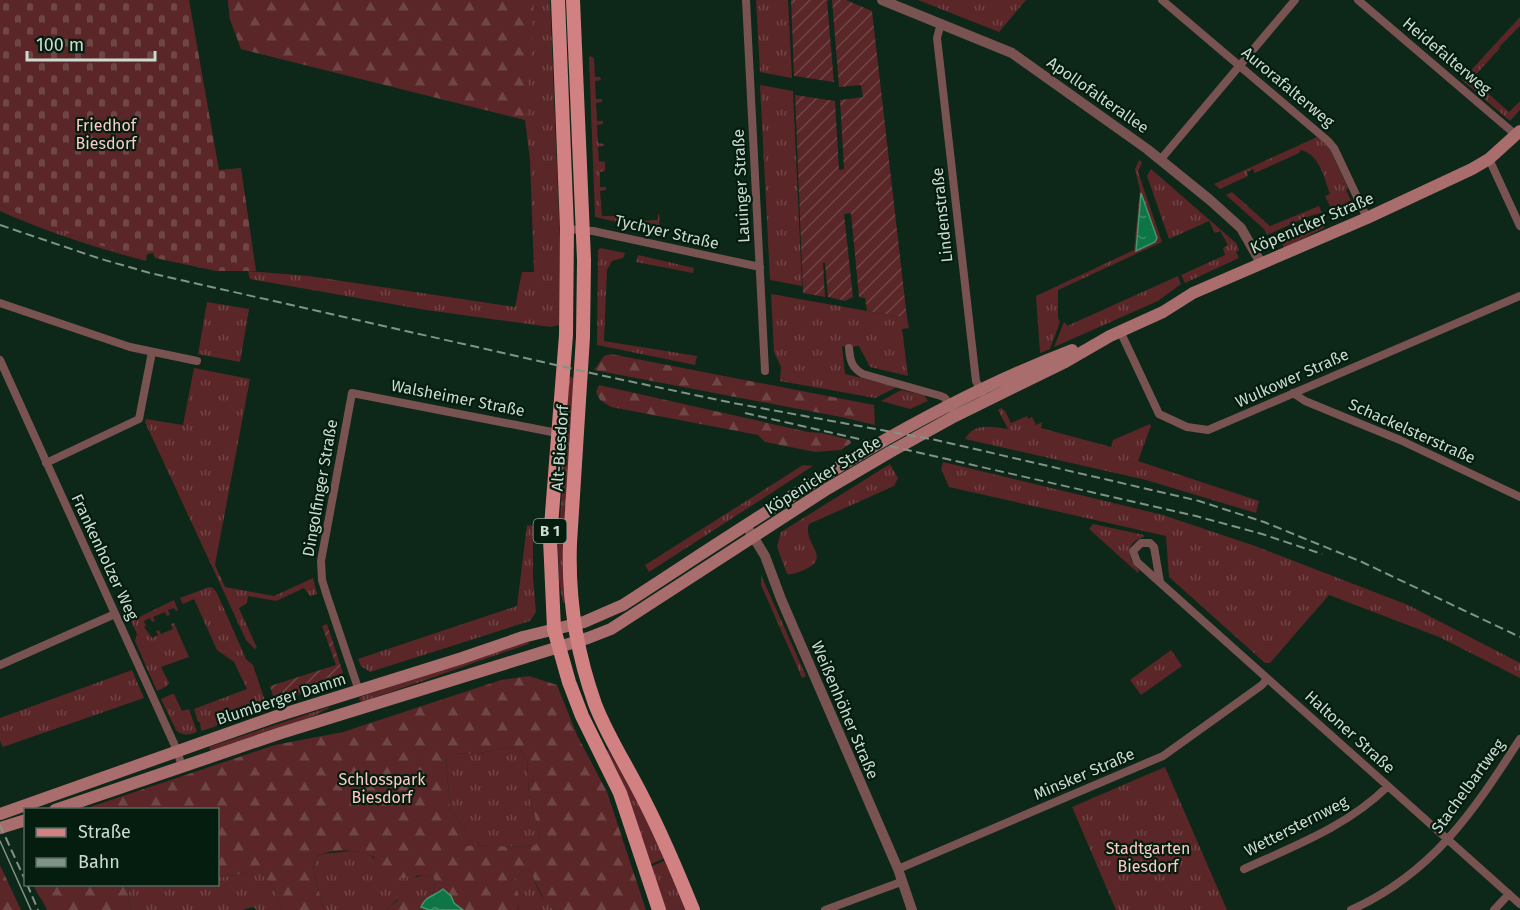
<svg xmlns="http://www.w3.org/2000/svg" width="1520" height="910" font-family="'Fira Sans',sans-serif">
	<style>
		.grass { fill: url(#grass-tufts) }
		.forest { fill: url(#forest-firs); fill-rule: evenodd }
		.cemetery { fill: url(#cemetery-stones) }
		.garden { fill: url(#garden-furrows) }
		.water { fill: url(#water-ripples); stroke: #479470; stroke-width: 1.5 }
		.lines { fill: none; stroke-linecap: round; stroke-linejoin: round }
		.minor { stroke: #795252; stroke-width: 8 }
		.tertiary { stroke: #795252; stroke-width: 10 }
		.secondary { stroke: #aa6d6d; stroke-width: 12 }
		.primary { stroke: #d18182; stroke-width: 14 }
		.tram { stroke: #809387; stroke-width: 1.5 }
		.rail { stroke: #809387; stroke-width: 2; stroke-dasharray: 9 4.5; stroke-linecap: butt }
		.labels { text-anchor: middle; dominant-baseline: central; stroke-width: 4.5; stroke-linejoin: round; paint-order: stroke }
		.shield { fill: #041d0f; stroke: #90a297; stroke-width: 1.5 }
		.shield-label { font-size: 15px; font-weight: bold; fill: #ccdbd1 }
		.street-label { font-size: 16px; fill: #ccdbd1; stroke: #041d0f }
		.park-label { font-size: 16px; fill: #fdc9c9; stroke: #041d0f }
	</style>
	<defs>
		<pattern id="grass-tufts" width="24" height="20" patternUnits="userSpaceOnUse" patternTransform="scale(1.5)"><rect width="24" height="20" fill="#5a2628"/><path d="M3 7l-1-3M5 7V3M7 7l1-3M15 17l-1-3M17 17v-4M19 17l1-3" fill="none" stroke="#704546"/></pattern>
		<pattern id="forest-firs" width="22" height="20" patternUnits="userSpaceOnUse" patternTransform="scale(1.5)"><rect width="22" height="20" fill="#5a2628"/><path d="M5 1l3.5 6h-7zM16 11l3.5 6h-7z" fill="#704546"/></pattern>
		<pattern id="cemetery-stones" width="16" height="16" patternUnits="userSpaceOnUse" patternTransform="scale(1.5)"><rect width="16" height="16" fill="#5a2628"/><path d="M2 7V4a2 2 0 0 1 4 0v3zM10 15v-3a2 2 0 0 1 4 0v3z" fill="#704546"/></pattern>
		<pattern id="garden-furrows" width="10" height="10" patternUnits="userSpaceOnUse" patternTransform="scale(1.5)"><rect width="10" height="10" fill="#5a2628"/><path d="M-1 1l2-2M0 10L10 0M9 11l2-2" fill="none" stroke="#704546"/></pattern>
		<pattern id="water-ripples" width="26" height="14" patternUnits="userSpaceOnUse" patternTransform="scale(1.5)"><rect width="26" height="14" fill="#0e7646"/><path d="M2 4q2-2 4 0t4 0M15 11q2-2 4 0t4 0" fill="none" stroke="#3b8f68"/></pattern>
	</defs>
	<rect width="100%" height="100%" fill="#0d2718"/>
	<path class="grass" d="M228 0H550L560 238 559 325 551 327 426 310 250 279 248 271 309 276 515 307 522 272H534L530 160 525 120 241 49 230 19Z
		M756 0H788L792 78 760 72Z
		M918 0H1026L999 32Z
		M1520 17V26L1499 47 1500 48 1472 79 1509 112 1520 101V110L1510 121 1462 80Z
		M590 56 594 58 595 77H600L601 80 595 81 596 99H602V102L596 103 597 121H603V124L597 125 598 143 604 144V146L598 147 599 161 605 162V171L600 172V187H606V190L600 191 602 216H620V220L623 222 658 220V214H659L660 232 595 217 589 58Z
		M760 85 793 91 802 286 770 280Z
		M1317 137 1329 147 1348 188 1346 190 1353 205 1332 210 1325 196 1330 194C1324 178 1320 155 1301 150L1299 153 1255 173 1253 169 1247 172 1248 176 1220 189 1214 184Z
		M1139 160 1142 162 1138 172 1162 242 1058 290V318L1060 322 1050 349 1040 353 1036 296 1134 250 1140 190 1135 169Z
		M1151 169 1236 243 1239 250 1236 252 1239 258 1185 283 1181 275 1225 255 1223 248 1228 245 1220 231 1215 233 1209 221 1169 239 1147 176Z
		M1232 192 1270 226 1319 206 1322 213 1309 216 1267 235 1264 229 1226 195Z
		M0 205C23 216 127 260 147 254L146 261C96 248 47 232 0 211Z
		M1323 215 1325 225 1324 228 1284 248 1278 234 1311 218Z
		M600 248 625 253 623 258 612 261 607 270 604 341 697 356 695 365 597 345 598 251Z
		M638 255 694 268 693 273 636 262Z
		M1178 276 1181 284 1158 301 1054 347 1064 322 1067 326Z
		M771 294 907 318 909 328 902 329 908 376 870 367 859 346 846 347 842 346 845 374 897 387 875 398 780 381 781 367 774 352Z
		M207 302 249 309 240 362 198 354Z
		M194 368 250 379 215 565 225 587 274 596 313 578 317 594 310 596 304 588 276 601 248 596 247 603 239 608 257 648 255 649 246 640 145 422 146 419 183 425Z
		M568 376 574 378 567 602 563 603 559 581 558 549 563 474 562 439Z
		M901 390 924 395 928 401 910 409 881 401Z
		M1001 408 1005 411 1011 423 1027 416 1028 419 1032 417 1036 425 1042 422 1041 428 1111 447 1113 440 1150 424 1151 426 1138 461 1259 501 1256 513 1146 480 965 439C974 422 993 427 1008 429L998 410Z
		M943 462 1163 515 1255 546 1408 605 1520 663V678L1439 637 1329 595 1270 663H1265L1169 577 1166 536 949 487 941 469Z
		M890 464 898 478 894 486 809 524C802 543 832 557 806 569 799 572 794 575 787 574L777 547 781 532Z
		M803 465 813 466 649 572 645 565Z
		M1093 524 1144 535V537C1125 542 1126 558 1139 570L1138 573 1089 529Z
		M527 525 533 526V578L536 612 530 621 370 672 361 666 358 659 517 606Z
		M761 575 806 676 802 678 761 585Z
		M209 587 213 588 217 593 246 659 253 665 265 701 263 707 218 722 217 726 201 731 200 722H198L194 709 247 689 234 662 217 650 194 599 183 604 180 598Z
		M174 600 178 610 176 611 174 608 168 610 170 615 167 616 165 612 153 617 155 621 152 622 150 618 144 621 146 626 144 627 152 638 158 635 156 631 159 630 161 634 173 629 171 624 174 623 189 657 161 667 169 683 167 686 157 691 135 641 137 634 131 621Z
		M528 641 529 644C473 662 417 684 361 702L359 699 360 697Z
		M1171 650 1182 666 1141 695 1130 680Z
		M132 670 144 698 3 747 0 741V718Z
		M172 694H174L182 711 189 709 197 732C189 735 182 736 176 730L161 699Z
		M329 707V708L308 719 211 752 209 747Z
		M519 747 527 760 529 795 540 836 535 845C510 849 487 844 462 846L465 828 450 810 446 759 455 753 474 754 506 748Z
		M608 750 639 802 665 858 649 865 605 751Z
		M1165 767 1227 910H1116L1072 807Z
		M350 851C362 852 372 852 377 864L417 877 422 875 434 878 435 886 433 894 424 901 397 900 385 910H324L313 870 316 857 322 854Z
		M666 860 686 910H663L650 867Z
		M524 869H529C537 885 540 900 555 910H517L519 907 514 880Z
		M245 873H261C272 884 279 894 282 910H257L253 907 242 910H131L128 897 129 889 125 885 218 884V875L224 877Z"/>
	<path class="forest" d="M228 0H534L526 120 241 49 230 19Z
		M611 354 874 405 875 425 846 418 594 370 604 356Z
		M599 385 808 432 822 433 850 440 851 443 841 450 815 452 765 442 758 435 611 407 600 400 596 392Z
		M529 676 557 685 577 735 607 792 646 910H555L546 904 529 869H524L514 880C517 890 522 901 517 910H385C397 900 410 890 425 901L433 894 435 886 434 878 422 875 402 878 379 874 374 857C359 849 331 848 316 857L313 870 324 910H282C279 894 272 885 261 873H245L224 877 218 875V810H81L275 745 343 732 501 680ZM519 747 527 760 529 795 540 836 535 845C510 849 487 844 463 846L465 828 450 810 446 759 455 753 474 754 506 748Z
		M0 865 21 910H0Z
		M33 885H125L129 889 128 897 131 910H47C43 900 37 894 33 885Z"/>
	<path class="cemetery" d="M0 0H189L219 170 241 168 256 271H216L155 258 153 253C150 253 147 255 144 255 125 259 22 216 0 205Z"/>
	<path class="garden" d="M791 0H830L827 1 834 82 794 76Z
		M832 0H846L872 11 907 318 867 311 865 298 859 297 851 213 844 214 853 297 845 301 828 297 825 263H823L825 297 803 293 795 95 835 101 839 170 844 169 840 100 863 97 861 85 839 87Z
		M327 624 343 673 339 682 275 702 270 686 336 665 322 626Z"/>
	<path class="water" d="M1141 193 1157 238 1155 242 1136 251Z
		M443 889 451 896 454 903 463 910H429L421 907C425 896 435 896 443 889Z"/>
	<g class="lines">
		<path class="minor" d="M746 0 765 371
			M1162 0 1328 141 1334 148 1367 218
			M1358 0 1516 135
			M941 23 937 38 976 381 982 393
			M1161 159 1295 0
			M1489 159 1520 226
			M567 229 593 231 760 267
			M0 303 130 347 197 361
			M1120 331 1159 414 1187 427 1208 430 1520 296
			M849 348C850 361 852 368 863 374L941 396 945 398 951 408
			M0 360 176 748 182 766
			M1293 393 1305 401 1400 440 1520 497
			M46 463 139 419 152 352
			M1160 582 1154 547 1150 543H1141L1133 551 1137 562 1520 904
			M0 665 115 614
			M359 691 327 596 322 580 321 561 352 393 557 433
			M898 869 1163 756 1262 685 1267 679
			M1244 869C1294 846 1348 826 1388 786
			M825 910 901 882
			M1351 910C1433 873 1473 812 1520 739
			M1494 910 1509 894"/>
		<path class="tertiary" d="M882 0 1012 53 1147 149 1210 200 1241 228 1261 263
			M749 530 765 556 781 599 898 869 912 910"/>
		<path class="secondary" d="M55 810 281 733 588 638 611 629 827 489 890 452 955 416 1065 362 1110 336 1163 312 1193 293 1367 218 1472 169 1489 159 1520 131
			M0 814 277 716 462 658 523 637 584 622 623 605C768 511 910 412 1072 350
			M0 828 26 820"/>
		<path class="primary" d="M558 0 567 229 566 335 550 539 554 629 569 682 582 716 620 793 659 910
			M573 0 584 260 583 337 570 543C568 597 577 654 595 704 608 738 629 769 645 802 663 837 678 873 693 910"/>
		<path class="tram" d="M0 841 31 910"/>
		<path class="rail" d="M0 225 101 259 150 273 609 377 733 403 936 440 1199 501 1264 522 1362 562 1520 637
			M745 413 1196 516 1262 534 1322 554
			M0 825 26 882
			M27 884 38 910"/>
	</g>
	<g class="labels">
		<rect class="shield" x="533.5" y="519" width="33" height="24" rx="4.5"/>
		<g class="shield-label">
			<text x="550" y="531">B 1</text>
		</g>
		<g class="street-label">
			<text transform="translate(1447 56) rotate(40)">Heidefalterweg</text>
			<text transform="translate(1288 87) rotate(40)">Aurorafalterweg</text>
			<text transform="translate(1098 95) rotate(35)">Apollofalterallee</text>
			<text transform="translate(741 186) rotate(-93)">Lauinger Straße</text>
			<text transform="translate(942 215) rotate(-96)">Lindenstraße</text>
			<text transform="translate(1312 223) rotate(-23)">Köpenicker Straße</text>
			<text transform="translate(667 232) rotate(13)">Tychyer Straße</text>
			<text transform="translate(1292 378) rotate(-24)">Wulkower Straße</text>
			<text transform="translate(458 398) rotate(11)">Walsheimer Straße</text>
			<text transform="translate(1412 431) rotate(24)">Schackelsterstraße</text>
			<text transform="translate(560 448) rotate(-86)">Alt-Biesdorf</text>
			<text transform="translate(823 475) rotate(-32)">Köpenicker Straße</text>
			<text transform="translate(320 488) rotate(-80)">Dingolfinger Straße</text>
			<text transform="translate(105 557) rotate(65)">Frankenholzer Weg</text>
			<text transform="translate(281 699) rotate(-18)">Blumberger Damm</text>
			<text transform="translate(845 710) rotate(67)">Weißenhöher Straße</text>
			<text transform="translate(1350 732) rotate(42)">Haltoner Straße</text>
			<text transform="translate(1084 774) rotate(-23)">Minsker Straße</text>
			<text transform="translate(1468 786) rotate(-54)">Stachelbartweg</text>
			<text transform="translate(1296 826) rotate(-27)">Wettersternweg</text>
		</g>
		<g class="park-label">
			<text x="106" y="125">Friedhof<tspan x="106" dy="18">Biesdorf</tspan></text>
			<text x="382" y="779">Schlosspark<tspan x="382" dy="18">Biesdorf</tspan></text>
			<text x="1148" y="848">Stadtgarten<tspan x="1148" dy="18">Biesdorf</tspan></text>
		</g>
	</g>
	<rect x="24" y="808" width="195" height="78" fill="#041d0f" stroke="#54695d" stroke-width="1.5"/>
	<rect x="36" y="828" width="30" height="9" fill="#d18182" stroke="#54695d" stroke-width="1.5"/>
	<text x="78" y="838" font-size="18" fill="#ccdbd1">Straße</text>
	<rect x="36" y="858" width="30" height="9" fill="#809387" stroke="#54695d" stroke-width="1.5"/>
	<text x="78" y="868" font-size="18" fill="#ccdbd1">Bahn</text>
	<path d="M27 51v9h128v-9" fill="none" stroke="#ccdbd1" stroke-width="3"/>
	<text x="36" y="51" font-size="18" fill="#ccdbd1" stroke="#041d0f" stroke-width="4.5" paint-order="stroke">100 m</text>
</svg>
